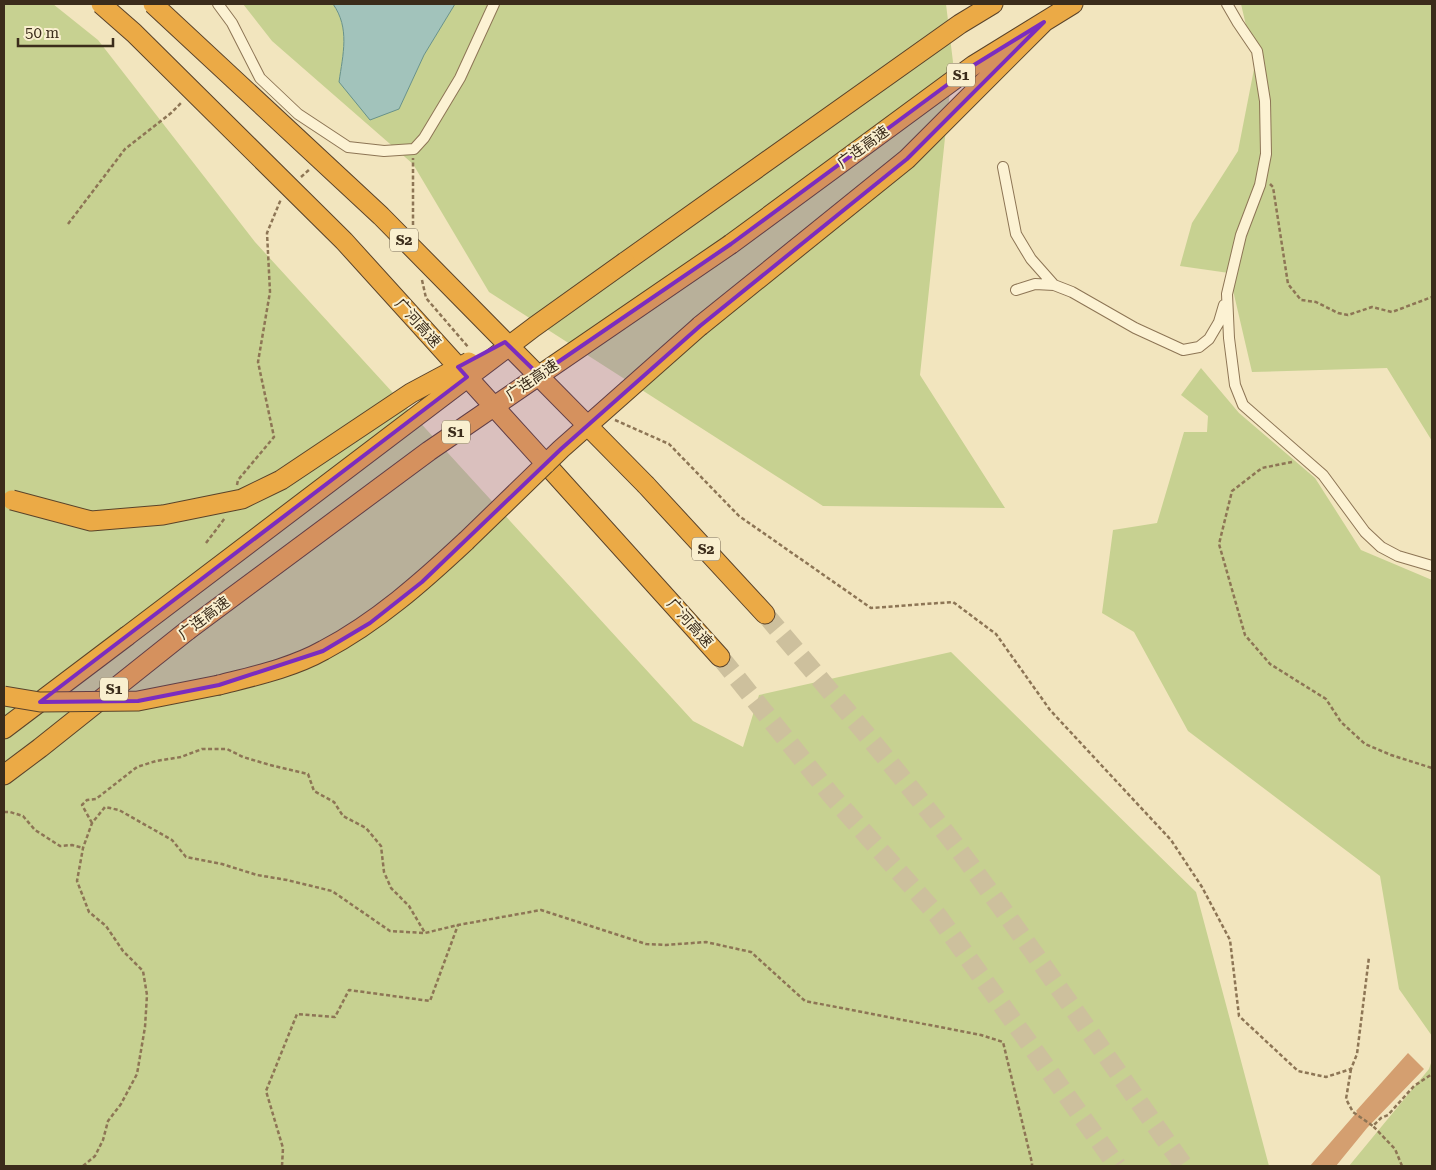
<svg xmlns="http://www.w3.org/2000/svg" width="1436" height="1170" font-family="'Roboto Serif','Noto Sans SC',serif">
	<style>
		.green { fill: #c7d191 }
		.water { fill: #a2c3bb; stroke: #68928a }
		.building { fill: #d49f70 }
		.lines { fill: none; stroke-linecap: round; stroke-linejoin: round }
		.highway-tunnel { stroke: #cdc09d; stroke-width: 19; stroke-dasharray: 19 9; stroke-linecap: butt }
		.street-casing { stroke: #8d7555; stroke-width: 12 }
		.highway-casing { stroke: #5a432a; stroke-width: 21 }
		.path { stroke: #8d7555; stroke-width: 2.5; stroke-dasharray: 4 2.5; stroke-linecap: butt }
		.street { stroke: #fcf2d3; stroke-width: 10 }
		.highway { stroke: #ebaa46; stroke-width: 19 }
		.highway-bridge-casing { stroke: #5a432a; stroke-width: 21; stroke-linecap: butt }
		.highway-bridge { stroke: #ebaa46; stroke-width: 19 }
		.marked { fill: #7b2cbf; fill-opacity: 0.2; stroke: #7b2cbf; stroke-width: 4; stroke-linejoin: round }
		.labels { text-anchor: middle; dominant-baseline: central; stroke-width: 4; stroke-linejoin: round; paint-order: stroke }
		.shield { fill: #f9efcf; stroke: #746651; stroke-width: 1 }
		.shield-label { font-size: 14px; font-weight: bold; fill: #3b2c1b }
		.street-label { font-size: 15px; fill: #3b2c1b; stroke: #f9efcf }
	</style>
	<rect width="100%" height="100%" fill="#f2e5be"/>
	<path class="green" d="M4 4H53L98 40 255 242 693 721 743 747 759 695 951 652 1196 892 1269 1166H4Z
		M243 4H333C350 28 343 54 339 82L399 109 424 55 455 4H946L953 62 920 375 1005 508 823 506 489 292 413 164 272 41Z
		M1241 4H1432V441L1387 368 1252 372 1229 273 1180 266 1192 223 1238 151 1255 64Z
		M1201 368 1239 413 1315 478 1361 550 1432 580V1036L1399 989 1380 876 1188 731 1134 632 1102 613 1113 530 1157 523 1184 432H1207L1208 416 1181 395Z
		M1432 1060V1166H1349L1429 1069Z"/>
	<path class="water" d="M333 4H455L424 55 399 109 370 120 339 82C343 54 350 28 333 4Z"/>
	<path class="building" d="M1408 1053 1424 1069 1367 1128 1336 1166H1310L1357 1112 1356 1111Z"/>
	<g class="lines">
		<path class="highway-tunnel" d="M765 614C834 696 904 777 968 862 1042 962 1112 1065 1184 1166
			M720 657 831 795 938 916 1117 1166"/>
		<defs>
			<path id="street" d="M218 4 232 23 260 78 298 114 348 147 384 151 414 149 424 138 460 78 494 4
				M1227 4 1238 23 1257 51 1265 101 1266 154 1260 185 1241 235 1227 294 1229 338 1235 385 1243 405 1323 475 1365 532 1381 547 1398 556 1432 566
				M1003 167 1016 234 1031 259 1054 285
				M1016 290 1035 284 1054 285 1072 292 1135 328 1183 350 1199 347 1209 339 1219 322 1224 305"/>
			<path id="highway" d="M731 244 974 65 1073 4
				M625 262 960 24 993 4
				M700 326 907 159 1044 22
				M546 464 720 657
				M646 485 765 614
				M219 685C254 676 292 668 324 650 377 622 422 582 466 541
				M4 729 127 636
				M4 775 40 748 188 630"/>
		</defs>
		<use href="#street" class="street-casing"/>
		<use href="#highway" class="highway-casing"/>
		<path class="path" d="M301 177 310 169
			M1270 184 1273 187 1288 284 1301 300 1316 302 1338 313 1348 315 1372 307 1392 312 1432 297
			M68 224 125 149 171 113 182 102
			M413 225V158
			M422 280 426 298 469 348
			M615 420 669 444 739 516 871 608 953 602 996 634 1050 710 1171 840 1202 887 1230 940 1239 1016 1298 1071 1326 1077 1351 1069 1357 1054 1369 957
			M1292 462 1262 468 1232 491 1219 544 1245 635 1270 664 1326 699 1341 722 1365 744 1391 755 1432 768
			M237 485 238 480 274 437 258 362 270 292 267 233 281 199
			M206 543 225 518
			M4 812H10L23 816 35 830 60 846 72 845 83 848
			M92 823 82 805 87 800 96 799 137 767 156 761 181 757 202 749H227L243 757 270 765 308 774 314 791 334 802 343 816 366 828 381 846 384 872 391 888 409 906 425 933
			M1351 1069 1346 1099 1353 1112 1373 1126
			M83 1166 95 1156 103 1140 108 1121 121 1104 137 1074 145 1027 147 995 143 971 123 951 106 926 89 912 77 881 83 848 92 823 105 807 119 810 172 840 186 857 222 864 257 875 287 880 332 891 390 931 425 933 458 925 541 910 646 944 666 945 706 942 751 952 805 1001 981 1035 1003 1042 1032 1163V1166
			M282 1166 283 1148 266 1091 297 1014 335 1017 349 990 430 1001 458 925
			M1402 1166 1395 1149 1373 1126 1381 1118 1388 1115 1414 1086 1432 1074"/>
		<use href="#street" class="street"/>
		<use href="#highway" class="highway"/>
		<defs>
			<path id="highway-bridge" d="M101 4 134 33 344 241 546 464
				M153 4 381 216 646 485
				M12 500 91 521 163 515 242 499 281 480 411 393 469 362
				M466 541 561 449 700 326
				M188 630 429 451 731 244
				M127 636 534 327 625 262
				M4 696 40 702 138 701 219 685"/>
		</defs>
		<use href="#highway-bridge" class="highway-bridge-casing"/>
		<use href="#highway-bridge" class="highway-bridge"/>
	</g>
	<path class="marked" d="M1044 22 907 159 700 326 561 449 422 582 370 623 323 651 219 685 138 701 40 702 467 377 458 367 505 342 539 375 731 244 974 65Z"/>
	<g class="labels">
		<g class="shield">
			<rect x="947" y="63.5" width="28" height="23" rx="4"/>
			<rect x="390" y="228.5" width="28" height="23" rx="4"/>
			<rect x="442" y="420.5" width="28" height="23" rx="4"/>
			<rect x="692" y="537.5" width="28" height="23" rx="4"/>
			<rect x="100" y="677.5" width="28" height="23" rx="4"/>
		</g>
		<g class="shield-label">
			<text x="961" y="75">S1</text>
			<text x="404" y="240">S2</text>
			<text x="456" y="432">S1</text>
			<text x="706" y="549">S2</text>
			<text x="114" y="689">S1</text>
		</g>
		<g class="street-label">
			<text transform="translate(863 147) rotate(-36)">广连高速</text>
			<text transform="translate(418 323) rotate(48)">广河高速</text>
			<text transform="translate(532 380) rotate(-34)">广连高速</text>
			<text transform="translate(204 618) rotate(-37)">广连高速</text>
			<text transform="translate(690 623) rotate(48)">广河高速</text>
		</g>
	</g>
	<rect width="1436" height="1170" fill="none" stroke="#3b2c1b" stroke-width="10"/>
	<path d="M18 38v8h95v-8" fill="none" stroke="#3b2c1b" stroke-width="2.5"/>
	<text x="25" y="38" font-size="15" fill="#3b2c1b" stroke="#f9efcf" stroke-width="4" paint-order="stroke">50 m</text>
</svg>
